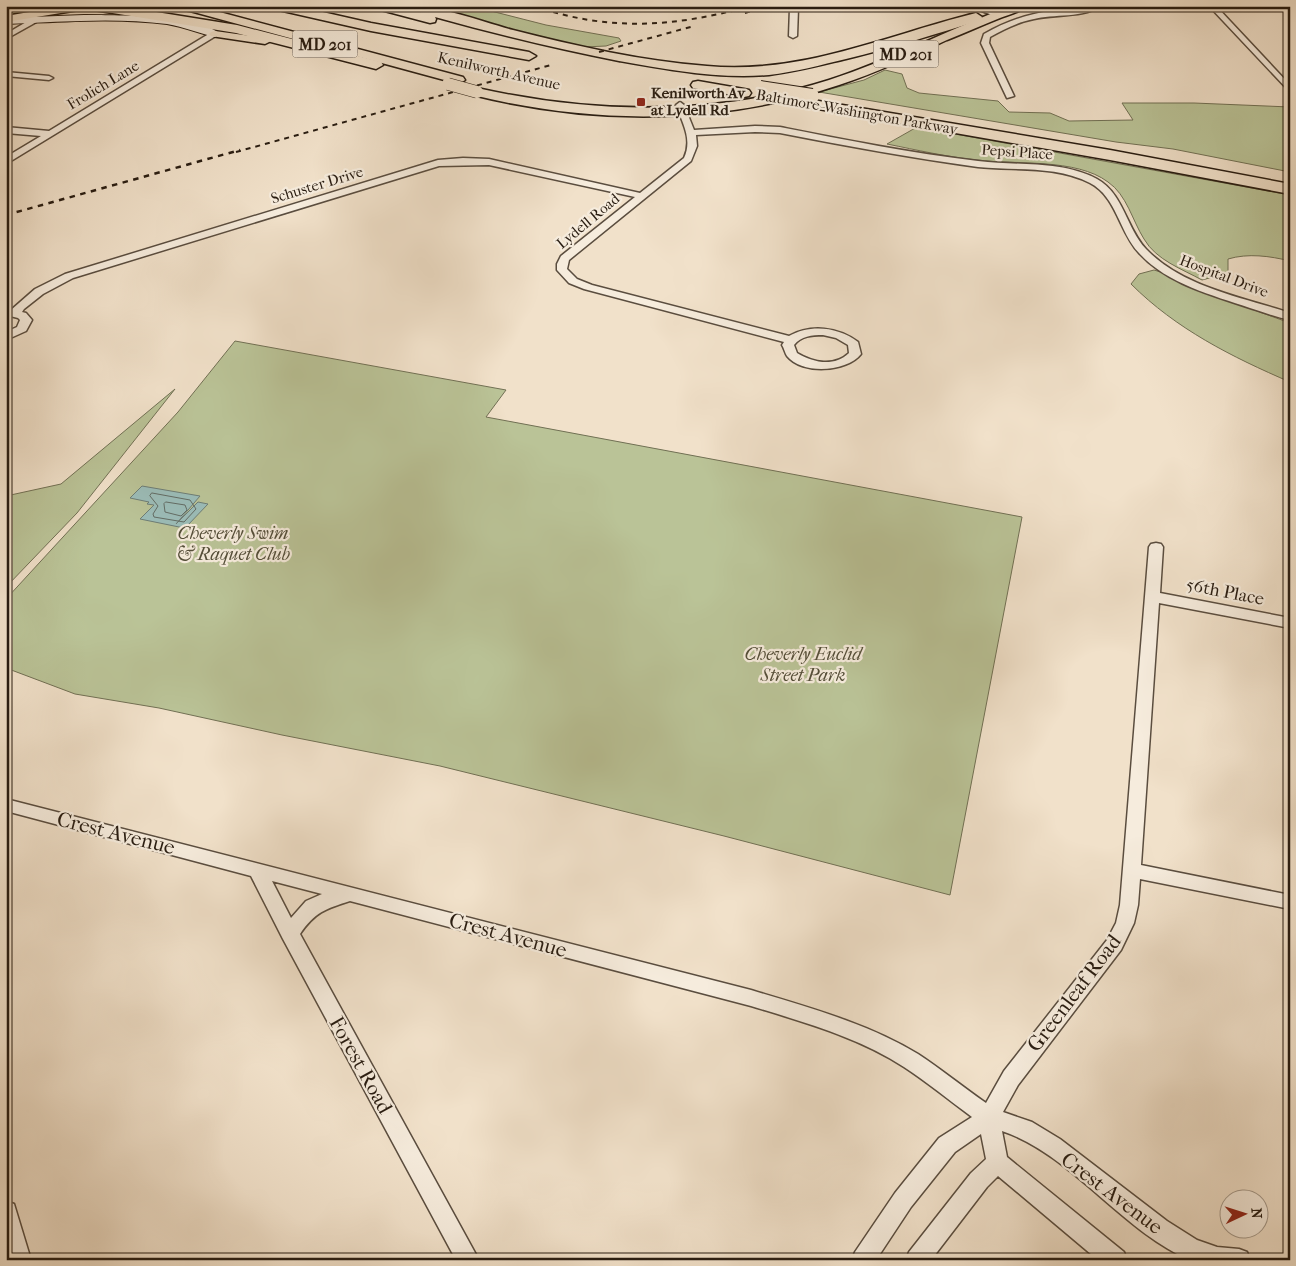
<svg xmlns="http://www.w3.org/2000/svg" width="1296" height="1266" font-family="'IM FELL French Canon',serif">
	<style>
		.green { fill: #bac397; stroke: #717054 }
		.water { fill: #9bbdb9; stroke: #6d7d76 }
		.lines { fill: none; stroke-linecap: round; stroke-linejoin: round }
		.shore { stroke: #626c65; stroke-width: 1 }
		.minor-casing { stroke: #5a4d3f; stroke-width: 3 }
		.secondary-casing { stroke: #281c11; stroke-width: 2 }
		.primary-casing { stroke: #281c11; stroke-width: 3 }
		.motorway-casing { stroke: #281c11; stroke-width: 3 }
		.minor { fill: #f6ecdd; fill-rule: evenodd }
		.secondary { fill: #f6ecdd; fill-rule: evenodd }
		.primary { fill: #f1e1ca; fill-rule: evenodd }
		.motorway { fill: #f1e1ca; fill-rule: evenodd }
		.rail-far1 { stroke: #281c11; stroke-width: 2; stroke-dasharray: 5 5; stroke-linecap: butt }
		.rail { stroke: #281c11; stroke-width: 2.5; stroke-dasharray: 5.5 5.5; stroke-linecap: butt }
		.primary-bridge-casing { stroke: #281c11; stroke-width: 13; stroke-linecap: butt }
		.motorway-bridge-casing { stroke: #281c11; stroke-width: 16; stroke-linecap: butt }
		.primary-bridge { stroke: #f1e1ca; stroke-width: 12 }
		.motorway-bridge { stroke: #f1e1ca; stroke-width: 14 }
		.poi-dot { fill: #8f2418; stroke: #f6ecdd; stroke-width: 2 }
		.labels { text-anchor: middle; dominant-baseline: central; stroke-width: 4.5; stroke-linejoin: round; paint-order: stroke }
		.far-street-label { font-size: 15px; fill: #281c11; stroke: #f6ecdd }
		.far-poi-label { font-size: 15px; font-weight: bold; fill: #281c11; stroke: #f6ecdd; text-anchor: start }
		.shield { fill: #f6ecdd; stroke: #665a4e; stroke-width: 1 }
		.shield-label { font-size: 16px; font-weight: bold; fill: #281c11 }
		.park-label { font-size: 18px; font-style: italic; fill: #544e39; stroke: #f6ecdd }
		.street-label { font-size: 18px; fill: #281c11; stroke: #f6ecdd }
		.near-street-label { font-size: 21px; fill: #281c11; stroke: #f6ecdd }
	</style>
	<rect width="100%" height="100%" fill="#f1e1ca"/>
	<filter id="stains"><feTurbulence type="fractalNoise" baseFrequency=".004" numOctaves="4"/><feColorMatrix values="0 0 0 0 .2 0 0 0 0 .09 0 0 0 0 .02 0 0 0 .5 -.17"/></filter>
	<radialGradient id="worn" r=".72"><stop offset=".6" stop-color="#630" stop-opacity="0"/><stop offset="1" stop-color="#630" stop-opacity=".3"/></radialGradient>
	<path class="green" d="M6 6H46L52 9 14 16 6 14Z
		M426 6H483L491 11 546 25 619 38 621 41 606 46 584 47 501 29Z
		M885 70 902 74 907 88 919 93 998 101 1009 112 1050 113 1069 121 1133 120 1122 103H1194L1290 107V172L1173 149 1116 142 819 92 864 80Z
		M917 127 1290 195V261C1270 256 1248 253 1228 259V273L1202 280C1182 269 1156 260 1144 239 1132 220 1127 195 1108 182 1076 158 1016 165 977 160 947 157 917 150 887 144Z
		M1154 270 1164 273 1202 291 1290 323V382C1232 357 1176 329 1131 284L1139 274Z
		M235 341 506 390 486 417 1022 517 950 895 724 836 440 766 282 735 159 708 75 694 6 668V599L178 412Z
		M175 389 77 513 6 587V496L61 484Z"/>
	<path class="water" d="M142 486 200 496 176 524 198 502 208 504 187 526 184 528 140 519 154 505 147 504 149 502 130 498Z"/>
	<g class="lines">
		<path class="shore" d="M152 493 190 500 196 509 184 522 154 517 153 514 158 506 150 496Z
			M166 502 185 505 187 510 181 516 165 512 164 504Z"/>
		<defs>
			<path id="minor" d="M487 6H837L834 8H798L797 36 793 38 789 36 790 8 490 9Z
				M969 6H980L1004 15 997 17Z
				M1090 6H1098C1088 18 1051 14 1034 19 1018 22 1004 29 990 37L989 43 1014 96 1007 98 981 43 984 34C1005 22 1027 14 1051 11 1064 9 1079 13 1090 6Z
				M1209 6H1216L1290 85V92Z
				M33 18 40 20 6 39V34Z
				M212 32 219 34 6 164V157L41 136 6 133V127L49 131Z
				M6 72 49 76 53 78 49 80 6 76Z
				M680 102 684 105 694 130 755 126 780 127C846 140 911 153 978 161 1017 166 1061 160 1097 179 1124 194 1126 228 1146 249 1182 287 1242 297 1290 313V320C1276 317 1263 312 1250 308 1212 295 1167 284 1139 253 1119 232 1117 197 1090 183 1056 165 1014 171 978 167 912 158 846 146 780 133L755 132 696 135 697 146 691 161 569 260 567 269 577 279 592 285 789 336C811 324 838 327 858 342L861 354C847 372 802 375 787 356 785 353 784 348 782 345L784 342 584 289 569 283 557 270V264L561 256 635 197 489 165 439 166 73 278 43 294 24 309 22 312 26 313 32 320 26 331 6 340V332L17 327 20 320 18 318 6 315V309L11 310 35 289 65 274 438 160 463 158 489 159 640 193 684 158C693 139 682 122 676 105ZM823 335 836 338 848 345 849 353C834 367 814 363 797 353L794 345C801 336 812 335 823 335Z
				M1156 543 1161 544 1163 547 1160 593 1290 618V628L1159 603 1141 865 1290 895V909L1140 879 1138 905 1134 923 1121 950 1018 1085 1003 1112 1032 1122 1060 1139 1167 1221 1197 1240 1217 1247 1239 1249 1247 1252 1250 1260H1190C1123 1232 1071 1154 1002 1131L1007 1157 1124 1252 1127 1260H1098L998 1176 987 1187 931 1260H906L909 1252 971 1173 986 1159 981 1134 955 1152 911 1207 876 1260H852L855 1252 895 1193 939 1138 972 1117C949 1100 927 1082 904 1067 858 1037 803 1022 751 1006L350 901C325 909 315 912 300 934L479 1260H456L283 939 251 876 6 811V799L751 990C807 1007 867 1023 918 1054 941 1069 963 1087 986 1103L1004 1071 1107 940 1116 923 1120 905 1149 547 1151 544ZM272 881 322 894 306 901 291 918Z
				M6 1201 14 1204 31 1260H9L6 1252Z"/>
			<path id="secondary" d="M84 15C112 15 200 15 220 34L215 37C199 33 184 27 167 24 114 17 59 22 6 24V18Z"/>
			<path id="primary" d="M64 6H90L85 9 6 22V16Z
				M168 6H197L463 77 465 80 459 84 190 11 169 8Z
				M1011 6H1027C1021 12 1008 15 1000 18 982 25 965 33 947 40 912 56 876 73 839 85 721 125 593 125 473 95L471 92 477 88C594 114 713 117 829 80 891 60 949 29 1011 6Z
				M215 31 265 38 271 41 265 44 211 36 209 34 211 32Z"/>
			<path id="motorway" d="M88 6H119L237 25 381 62 383 65 376 69 236 33 94 10Z
				M272 6H296L371 23 529 52 536 56 529 60 371 31 274 9Z
				M375 6H397L423 13 409 9 407 6C443 6 479 21 513 30 576 46 642 61 707 66 801 75 887 35 976 13L982 17 981 20C936 34 892 48 846 59 821 65 795 72 769 75 718 79 669 70 619 61 557 49 496 34 435 17L436 19 435 22 430 23 377 9Z
				M698 81 744 89 749 90 751 93 749 96 744 97 693 88 691 85 693 82Z
				M789 96 1110 150 1290 184V194L1110 160 784 103 782 100 784 97Z"/>
		</defs>
		<use href="#minor" class="minor-casing"/>
		<use href="#secondary" class="secondary-casing"/>
		<use href="#primary" class="primary-casing"/>
		<use href="#motorway" class="motorway-casing"/>
		<use href="#minor" class="minor"/>
		<use href="#secondary" class="secondary"/>
		<use href="#primary" class="primary"/>
		<use href="#motorway" class="motorway"/>
		<path class="rail-far1" d="M534 6C609 32 675 27 751 6
			M745 13 769 6
			M599 52 694 26
			M236 152 551 65"/>
		<path class="rail" d="M6 215 240 150"/>
		<defs>
			<path id="primary-bridge" d="M448 84 477 92"/>
			<path id="motorway-bridge" d="M760 88 812 96"/>
		</defs>
		<use href="#primary-bridge" class="primary-bridge-casing"/>
		<use href="#motorway-bridge" class="motorway-bridge-casing"/>
		<use href="#primary-bridge" class="primary-bridge"/>
		<use href="#motorway-bridge" class="motorway-bridge"/>
	</g>
	<rect class="poi-dot" x="636" y="97" width="10" height="10" rx="2.5"/>
	<g class="labels">
		<g class="far-street-label">
			<text transform="translate(499 71) rotate(13)">Kenilworth Avenue</text>
			<text transform="translate(103 85) rotate(-31)">Frolich Lane</text>
			<text transform="translate(857 112) rotate(10)">Baltimore-Washington Parkway</text>
			<text transform="translate(1017 152) rotate(4)">Pepsi Place</text>
			<text transform="translate(317 185) rotate(-17)">Schuster Drive</text>
			<text transform="translate(588 221) rotate(-40)">Lydell Road</text>
			<text transform="translate(1224 276) rotate(21)">Hospital Drive</text>
		</g>
		<g class="far-poi-label">
			<text x="651" y="93">Kenilworth Av<tspan x="651" dy="17">at Lydell Rd</tspan></text>
		</g>
		<g class="shield">
			<rect x="292.5" y="30.5" width="65" height="27" rx="4"/>
			<rect x="873.5" y="40.5" width="65" height="27" rx="4"/>
		</g>
		<g class="shield-label">
			<text x="325" y="44">MD 201</text>
			<text x="906" y="54">MD 201</text>
		</g>
		<g class="park-label">
			<text x="233" y="533">Cheverly Swim<tspan x="233" dy="21">&amp; Raquet Club</tspan></text>
			<text x="803" y="654">Cheverly Euclid<tspan x="803" dy="21">Street Park</tspan></text>
		</g>
		<g class="street-label">
			<text transform="translate(1225 592) rotate(11)">56th Place</text>
		</g>
		<g class="near-street-label">
			<text transform="translate(116 833) rotate(14)">Crest Avenue</text>
			<text transform="translate(508 935) rotate(15)">Crest Avenue</text>
			<text transform="translate(1074 993) rotate(-53)">Greenleaf Road</text>
			<text transform="translate(361 1065) rotate(61)">Forest Road</text>
			<text transform="translate(1112 1193) rotate(37)">Crest Avenue</text>
		</g>
	</g>
	<rect width="1296" height="1266" fill="none" stroke="#f1e1ca" stroke-width="25"/>
	<rect x="8" y="8" width="1281" height="1251" fill="none" stroke="#281c11" stroke-width="2.5"/>
	<rect x="12" y="12" width="1271" height="1241" fill="none" stroke="#281c11"/>
	<g transform="translate(1244 1214) rotate(86)"><circle r="24" fill="#f6ecdd" stroke="#a4998b"/>
	<path d="M0-4L9 19L0 12L-9 19Z" fill="#8f2418"/>
	<text y="-8" font-size="14" font-weight="bold" text-anchor="middle" fill="#281c11">N</text>
	</g>
	<rect width="100%" height="100%" filter="url(#stains)"/>
	<rect width="100%" height="100%" fill="url(#worn)"/>
</svg>
